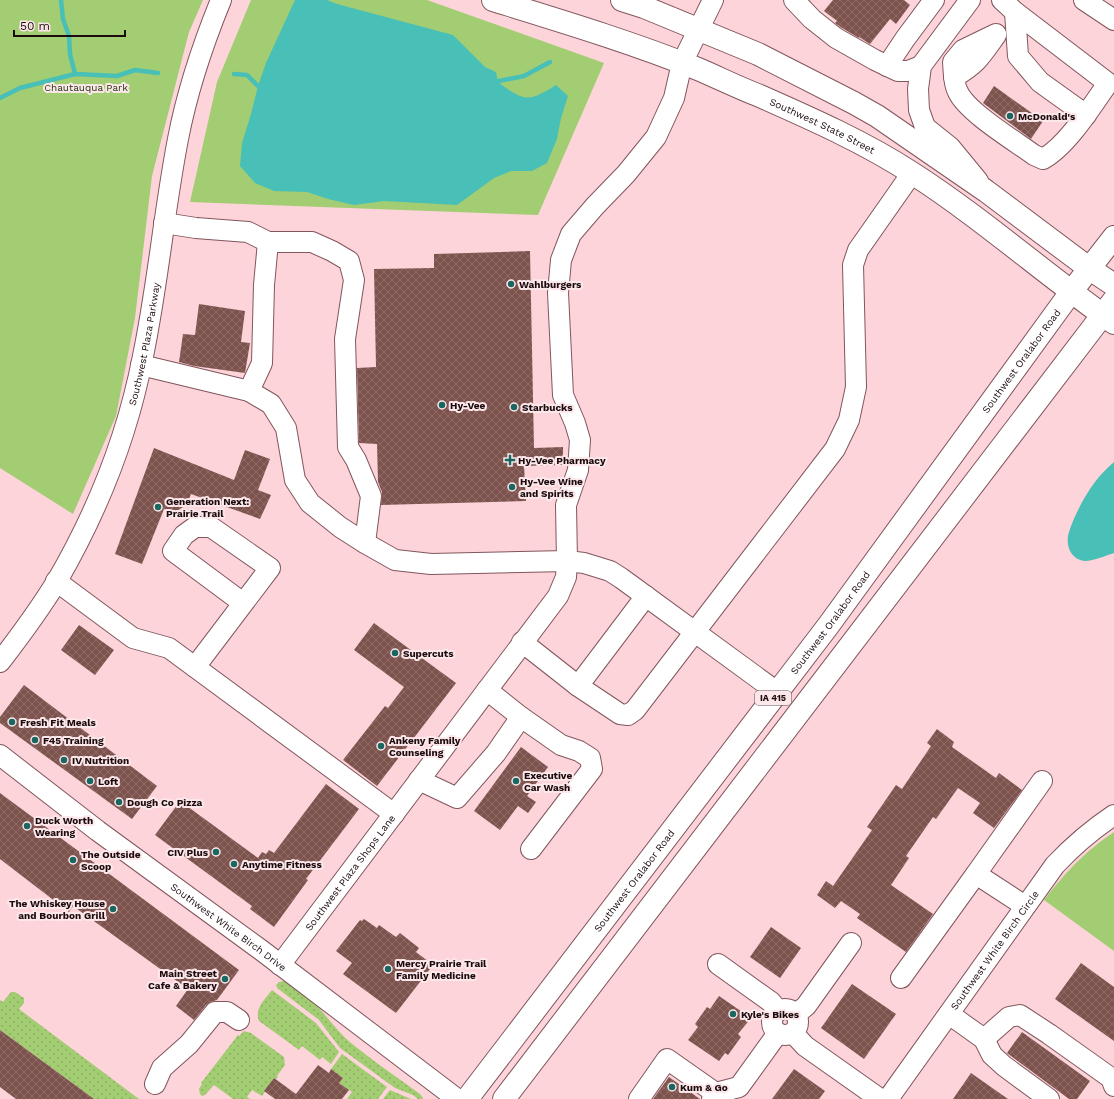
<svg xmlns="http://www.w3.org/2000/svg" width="1114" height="1099" font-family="'Work Sans',sans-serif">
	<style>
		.grass { fill: url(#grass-dots) }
		.park { fill: #a3cd72 }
		.water { fill: #48bfb7 }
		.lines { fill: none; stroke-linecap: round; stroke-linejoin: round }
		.stream { stroke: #48bfb7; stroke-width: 4.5 }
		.building { fill: url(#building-cross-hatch) }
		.minor-casing { stroke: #81565d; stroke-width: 22 }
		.major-casing { stroke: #81565d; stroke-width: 24 }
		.minor { stroke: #fff; stroke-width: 20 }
		.major { stroke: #fff; stroke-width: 22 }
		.poi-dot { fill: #1a6762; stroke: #fce7ea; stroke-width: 1.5 }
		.labels { text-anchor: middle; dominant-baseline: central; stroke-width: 4; stroke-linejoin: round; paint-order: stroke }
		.shield { fill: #fce7ea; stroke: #5f4d50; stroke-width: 1 }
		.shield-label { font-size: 9px; font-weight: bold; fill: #1c0b0e }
		.park-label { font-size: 10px; fill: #263710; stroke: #fce7ea }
		.poi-label { font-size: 10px; font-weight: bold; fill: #1c0b0e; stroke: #fce7ea; text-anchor: start }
		.street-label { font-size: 10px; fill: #1c0b0e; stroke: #fce7ea }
	</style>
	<defs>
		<pattern id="grass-dots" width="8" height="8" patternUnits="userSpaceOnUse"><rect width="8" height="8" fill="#a3cd72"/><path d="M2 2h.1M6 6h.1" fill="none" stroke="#8caf62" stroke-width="1.8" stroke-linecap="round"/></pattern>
		<pattern id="building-cross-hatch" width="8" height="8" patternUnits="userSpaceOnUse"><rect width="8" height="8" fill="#7e534d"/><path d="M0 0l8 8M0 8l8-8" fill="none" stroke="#8d6c68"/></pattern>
	</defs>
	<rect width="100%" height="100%" fill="#fdd4d9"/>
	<path class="grass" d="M284 981C313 991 328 1024 351 1043 373 1061 397 1077 420 1094L423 1098 422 1099H418L413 1095 395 1088 340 1048 319 1020 277 988 276 985 279 982Z
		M272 990 316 1023 339 1052 331 1064 322 1057 320 1060 302 1046 299 1050 259 1021C254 1009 265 999 272 990Z
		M11 992H15L24 998V1003L19 1009 139 1099H94L0 1030V1000L3 1002Z
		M244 1031 251 1033 284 1057 285 1065 277 1076 278 1077 276 1079 274 1078 262 1096 252 1090 247 1097 250 1099H233L214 1085 205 1095 202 1096 200 1094 199 1089 202 1084 201 1083 238 1035 239 1036Z
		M342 1054 387 1087 378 1099H347L352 1092 339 1083 343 1078 331 1069Z
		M390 1090 411 1099H383Z"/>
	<path class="park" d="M0 0H203L189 32 152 176 135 318 116 416 73 514 0 468Z
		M251 0H427L604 63 538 215 190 202 217 82Z
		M1114 832V951L1044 900C1066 872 1084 852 1114 832Z"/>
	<path class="water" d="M295 0H327L337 4 453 35 485 67 496 72 498 82C524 101 528 103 556 85L568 96 561 118 557 139 547 163 532 171H511L494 178 457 205 384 201 354 205 328 199 307 192 274 191 255 183 240 166 242 143 251 114 258 86 266 63Z
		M1114 462V553C1107 555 1091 562 1084 561 1070 559 1065 544 1069 532 1074 516 1085 495 1095 482 1100 475 1107 468 1114 462Z"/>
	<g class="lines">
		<path class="stream" d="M61 0 63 19 69 36 70 54 75 74
			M234 74 247 75 262 90
			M494 82 524 76 550 62
			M0 98 20 88 75 74 117 76 135 70 158 73"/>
	</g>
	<path class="building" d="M833 0H904L910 5 896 24 890 19 870 44 859 37V38L842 28 835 23 837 21 824 11Z
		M994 86 1043 121 1031 139 983 103Z
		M530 251 534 448 563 447V465L524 466 526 501 381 505 382 492 378 482 377 444 359 443 357 368 376 367 374 269 434 268V254Z
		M199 304 245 311 241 342 250 343 245 373 194 366 179 362 183 334 195 335Z
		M154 448 234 480 245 450 270 459 258 490 271 495 260 519 191 494 187 504 176 512 164 509 142 564 115 554Z
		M374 623 456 683 377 786 343 760 385 706 388 708 404 687 354 650Z
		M79 625 114 650 95 675 61 650Z
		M24 685 157 786 132 819 0 723V717Z
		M937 729 954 742 952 747 996 778 999 773 1022 790 994 828 973 813 980 803 958 788 936 819 933 817 906 856 909 858 891 885 933 914 906 952 857 918 860 914 841 901 835 908 817 895 826 881 833 886 872 830 867 827 896 785 902 789 931 746 927 743Z
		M521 747 548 767 527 796 536 802 528 813 518 806 500 830 474 811Z
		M326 784 359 809 306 879 308 880 274 927 250 909 252 906 155 835 180 801 258 858 262 852 266 854 269 850 274 853Z
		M0 793 239 970 217 1000 210 1002 206 1005 194 1020 176 1006 188 989 73 906 69 912 0 859Z
		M364 919 377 928 379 925 396 937 400 933 419 948 416 952 433 965 396 1013 343 974 352 963 336 951 360 920 362 921Z
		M771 927 801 948 780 978 750 957Z
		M1081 963 1114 987V1041L1055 999Z
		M852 984 896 1014 864 1059 821 1028Z
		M719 996 751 1018 738 1034 741 1037 728 1055 725 1053 719 1061 688 1040 698 1027 695 1024 707 1007 710 1009Z
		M0 1030 94 1099H16L0 1087Z
		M1022 1032 1090 1081 1077 1099H1069L1007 1053Z
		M318 1065 329 1073 331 1069 343 1078 339 1083 349 1090 342 1099H275L264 1091 274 1078 296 1094Z
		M794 1069 825 1091 819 1099H772Z
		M971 1073 1008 1099H953Z
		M669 1077 700 1099H653Z"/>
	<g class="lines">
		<defs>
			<g id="minor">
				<path d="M794 0 812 19 836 38 875 60 898 71H908L921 66"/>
				<path d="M970 0 921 66 918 89 919 110 925 127 950 147 978 181"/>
				<path d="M1084 0 1114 20"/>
				<path d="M1015 12 1018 56 1040 82 1086 115"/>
				<path d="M996 34 963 50 953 62C954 72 953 83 958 92 967 112 1015 141 1034 155L1043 159C1067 146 1092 106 1108 83L1015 12 1002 0"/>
				<path d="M887 66 905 39 934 0"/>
				<path d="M954 77C977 64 981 56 996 35"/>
				<path d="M164 223 196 228 248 232 268 242 264 285 262 363 249 391"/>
				<path d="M268 242H312L332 251 349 261 354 280 345 339 348 447 356 460 371 496 365 543"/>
				<path d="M141 365 249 391 271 404 286 428 295 480 310 503 340 527 365 543 395 560 431 564 567 561 584 563 610 571 621 578 777 692"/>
				<path d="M56 581 133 638 169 648 394 814"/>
				<path d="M522 642 578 686 646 596"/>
				<path id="s1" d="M0 662C20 636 40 609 57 581 97 512 128 434 143 356 158 284 164 211 178 139 187 92 203 44 221 0"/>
				<path d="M195 667 270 568 211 527H195L184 535 173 551 243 603"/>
				<path d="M578 686 620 714 628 715 635 710 835 449 849 420 856 387 853 265 858 250 912 173"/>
				<path d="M521 717 561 745 579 751 590 758 592 769 531 849"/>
				<path id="s2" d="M0 755 98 831 261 950 457 1099"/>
				<path d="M419 780 457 798 496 753 521 717 487 690"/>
				<path d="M976 874 1042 781"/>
				<path d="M718 964 771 1002 778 1011"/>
				<path id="s3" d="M280 965 558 596 566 577 567 561 566 505 578 470 580 440 575 423 563 395 558 293 561 260 571 234 595 206 626 174 656 137 674 98 682 63 713 0"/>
				<path d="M901 978 976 874 1025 906"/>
				<circle cx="785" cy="1022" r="13"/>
				<path d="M796 1014 806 1006 851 943"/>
				<path d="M949 1014 984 1039 1009 1017 1020 1015 1049 1034 1111 1078 1114 1086"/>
				<path d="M793 1033 805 1046 880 1099"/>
				<path d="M984 1039 992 1055 1004 1066 1049 1099"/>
				<path d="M155 1084 162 1068 189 1044 215 1012H227L239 1020"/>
				<path d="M639 1099 667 1059 724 1099"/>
				<path d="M712 1099 716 1093 739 1087 778 1033"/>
				<path id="s4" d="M888 1099 1055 865C1073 846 1093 829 1114 815"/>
			</g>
			<g id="major">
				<path id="s5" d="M493 0C561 21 631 42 698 69 719 78 739 88 760 96 812 119 864 142 912 173 982 218 1046 275 1114 323"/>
				<path d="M622 0 644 7 758 54 854 103 877 116 986 191 1090 269 1114 285"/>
				<path id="s6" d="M467 1099 828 626 1071 292 1114 237"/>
				<path d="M504 1099 1114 300"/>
			</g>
		</defs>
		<use href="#minor" class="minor-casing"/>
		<use href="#major" class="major-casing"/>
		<use href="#minor" class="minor"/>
		<use href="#major" class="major"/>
	</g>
	<g class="poi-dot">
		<circle cx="1010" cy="116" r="4"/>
		<circle cx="511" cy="284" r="4"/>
		<circle cx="442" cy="405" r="4"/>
		<circle cx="514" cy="407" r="4"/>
		<path d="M508 454h4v4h4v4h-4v4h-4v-4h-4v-4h4z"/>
		<circle cx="512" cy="487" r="4"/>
		<circle cx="158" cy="507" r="4"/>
		<circle cx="395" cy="653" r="4"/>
		<circle cx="12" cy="722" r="4"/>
		<circle cx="35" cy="740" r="4"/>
		<circle cx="381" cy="746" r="4"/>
		<circle cx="64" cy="760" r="4"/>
		<circle cx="90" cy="781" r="4"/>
		<circle cx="516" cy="781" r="4"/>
		<circle cx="119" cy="802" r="4"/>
		<circle cx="27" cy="826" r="4"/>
		<circle cx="216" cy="852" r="4"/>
		<circle cx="73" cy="860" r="4"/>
		<circle cx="234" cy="864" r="4"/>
		<circle cx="113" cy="909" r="4"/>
		<circle cx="388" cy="969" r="4"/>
		<circle cx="225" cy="979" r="4"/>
		<circle cx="733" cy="1014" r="4"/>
		<circle cx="672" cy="1087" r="4"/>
	</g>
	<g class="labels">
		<rect class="shield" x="755" y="691" width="36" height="14" rx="3"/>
		<g class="shield-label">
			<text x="773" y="698">IA 415</text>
		</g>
		<g class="park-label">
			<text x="86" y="87">Chautauqua Park</text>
		</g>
		<g class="poi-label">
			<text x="1018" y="116">McDonald's</text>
			<text x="519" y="284">Wahlburgers</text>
			<text x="450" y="405">Hy-Vee</text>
			<text x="522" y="407">Starbucks</text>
			<text x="518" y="460">Hy-Vee Pharmacy</text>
			<text x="520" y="481">Hy-Vee Wine<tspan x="520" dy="12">and Spirits</tspan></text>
			<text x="166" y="501">Generation Next:<tspan x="166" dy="12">Prairie Trail</tspan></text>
			<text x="403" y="653">Supercuts</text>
			<text x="20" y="722">Fresh Fit Meals</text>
			<text x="43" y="740">F45 Training</text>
			<text x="389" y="740">Ankeny Family<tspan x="389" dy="12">Counseling</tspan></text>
			<text x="72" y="760">IV Nutrition</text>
			<text x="524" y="775">Executive<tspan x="524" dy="12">Car Wash</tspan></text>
			<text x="98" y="781">Loft</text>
			<text x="127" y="802">Dough Co Pizza</text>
			<text x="35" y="820">Duck Worth<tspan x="35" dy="12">Wearing</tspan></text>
			<text x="208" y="852" text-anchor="end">CIV Plus</text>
			<text x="81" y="854">The Outside<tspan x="81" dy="12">Scoop</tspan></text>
			<text x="242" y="864">Anytime Fitness</text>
			<text x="105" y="903" text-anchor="end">The Whiskey House<tspan x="105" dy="12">and Bourbon Grill</tspan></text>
			<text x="396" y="963">Mercy Prairie Trail<tspan x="396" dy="12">Family Medicine</tspan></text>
			<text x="217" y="973" text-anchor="end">Main Street<tspan x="217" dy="12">Cafe &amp; Bakery</tspan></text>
			<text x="741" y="1014">Kyle's Bikes</text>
			<text x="680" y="1087">Kum &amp; Go</text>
		</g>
		<g class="street-label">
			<text stroke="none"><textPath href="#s5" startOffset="353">Southwest State Street</textPath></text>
			<text stroke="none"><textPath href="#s1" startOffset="353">Southwest Plaza Parkway</textPath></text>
			<text stroke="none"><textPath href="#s6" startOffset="923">Southwest Oralabor Road</textPath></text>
			<text stroke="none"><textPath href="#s6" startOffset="599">Southwest Oralabor Road</textPath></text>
			<text stroke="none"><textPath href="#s3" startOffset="116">Southwest Plaza Shops Lane</textPath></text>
			<text stroke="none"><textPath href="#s6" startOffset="275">Southwest Oralabor Road</textPath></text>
			<text stroke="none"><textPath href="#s2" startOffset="286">Southwest White Birch Drive</textPath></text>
			<text stroke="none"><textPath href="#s4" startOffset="183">Southwest White Birch Circle</textPath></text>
		</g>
	</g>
	<path d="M14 30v6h111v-6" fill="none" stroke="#1c0b0e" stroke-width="2"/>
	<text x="20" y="30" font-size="12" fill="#1c0b0e" stroke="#fce7ea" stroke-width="3" paint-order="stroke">50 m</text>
</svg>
